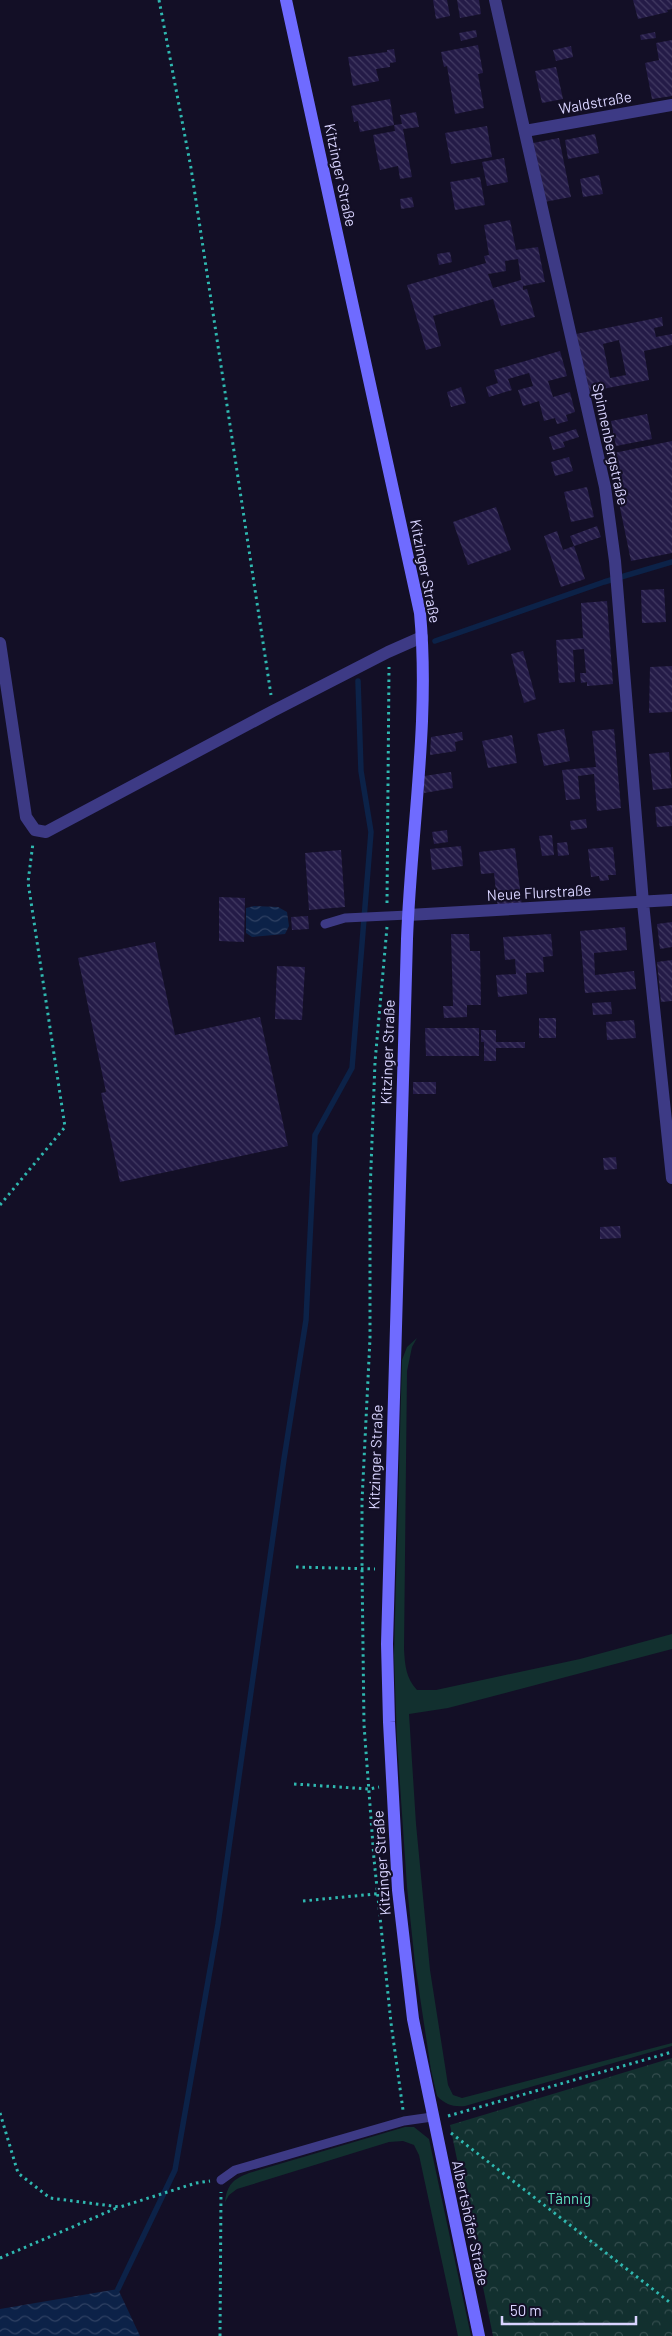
<svg xmlns="http://www.w3.org/2000/svg" width="672" height="2336" font-family="Barlow,sans-serif">
	<style>
		.green { fill: #12302f }
		.forest { fill: url(#forest-crowns) }
		.water { fill: url(#water-waves) }
		.lines { fill: none; stroke-linecap: round; stroke-linejoin: round }
		.stream { stroke: #0c2248; stroke-width: 5.5 }
		.building { fill: url(#building-back-hatch); fill-rule: evenodd }
		.path { stroke: #2fb8b0; stroke-width: 3; stroke-dasharray: 2.5 4; stroke-linecap: butt }
		.lane { stroke: #3d3a85; stroke-width: 9 }
		.street { stroke: #3d3a85; stroke-width: 12 }
		.secondary { stroke: #6f6bff; stroke-width: 12 }
		.labels { text-anchor: middle; dominant-baseline: central; stroke-width: 4.5; stroke-linejoin: round; paint-order: stroke }
		.street-label { font-size: 15px; fill: #d9d4ff; stroke: #130f26 }
		.park-label { font-size: 15px; fill: #5fe0c0; stroke: #130f26 }
	</style>
	<defs>
		<pattern id="forest-crowns" width="20" height="18" patternUnits="userSpaceOnUse" patternTransform="scale(1.25)"><rect width="20" height="18" fill="#12302f"/><path d="M2 6a3 3 0 1 1 6 0M12 15a3 3 0 1 1 6 0" fill="none" stroke="#344d4e"/></pattern>
		<pattern id="water-waves" width="16" height="10" patternUnits="userSpaceOnUse" patternTransform="scale(1.25)"><rect width="16" height="10" fill="#0c2248"/><path d="M0 5q4-4 8 0t8 0" fill="none" stroke="#2f4163"/></pattern>
		<pattern id="building-back-hatch" width="6" height="6" patternUnits="userSpaceOnUse" patternTransform="scale(1.25)"><rect width="6" height="6" fill="#241b47"/><path d="M-1 5l2 2M0 0l6 6M5-1l2 2" fill="none" stroke="#433b63"/></pattern>
	</defs>
	<rect width="100%" height="100%" fill="#130f26"/>
	<path class="green" d="M417 1338 412 1347 407 1371 404 1649C405 1666 406 1678 417 1690H436L580 1659 672 1634V1649L448 1708 409 1714 416 1824 430 1970 448 2085 453 2095 462 2098 672 2043V2046L465 2106C453 2107 446 2105 437 2096L431 2070 415 1964 407 1887 397 1741 394 1655 402 1360 407 1347Z
		M405 2127H414L429 2139 471 2336H458L419 2155 414 2145 403 2141 389 2142 237 2189 229 2195 225 2202C227 2185 233 2179 249 2173Z"/>
	<path class="forest" d="M672 2058V2336H493L450 2125Z"/>
	<path class="water" d="M254 906 278 907 287 912 289 926 285 934 252 937 246 933V908Z
		M118 2289 140 2336H0V2309Z"/>
	<g class="lines">
		<path class="stream" d="M435 641 604 582 672 562
			M118 2289 175 2170 218 1924 284 1459 306 1320 315 1135 352 1068 371 832 361 771 358 681"/>
	</g>
	<path class="building" d="M433 0H447L450 16 436 19Z
		M457 0H479L481 14 460 18Z
		M633 0H672V9L667 10 668 12 638 19Z
		M476 30 477 37 461 41 459 33Z
		M655 32 656 38 641 40 640 35Z
		M672 40V96L652 99 645 63 659 60 656 43Z
		M478 45 483 73 478 74 484 108 455 114 447 66 444 67 441 52Z
		M571 46 573 57 556 61 553 50Z
		M394 49 396 62 390 63V67L376 69 379 81 353 86 348 57 387 52V50Z
		M556 67 563 99 542 103 535 71Z
		M390 99 394 125 360 132 358 121 354 122 351 106Z
		M416 112 419 127 403 129 412 177 400 179 398 166 380 170 373 135 395 131 394 125 402 124 400 115Z
		M487 126 492 157 451 164 445 133Z
		M595 134 599 153 568 159 565 140Z
		M559 138 571 197 544 202 533 143Z
		M504 158 508 182 487 186 482 162Z
		M599 175 603 194 583 197 580 179Z
		M480 177 485 205 455 210 450 182Z
		M412 197 414 207 401 209 400 199Z
		M510 220 516 250 538 247 545 282 523 286V290L527 289 535 317 501 326 493 299 433 316 441 346 426 350 407 285 486 263 484 256 489 255 484 225ZM518 259 521 280 493 288 488 274 506 271 505 261Z
		M450 252 452 262 439 265 437 254Z
		M662 317 663 326 654 328 656 337 672 334V345L644 351 649 380 587 392 576 334ZM619 340 626 375 610 378 603 344Z
		M560 351 567 376 548 381 553 397 570 392 575 412 566 415 568 421 557 424 555 418 544 421 539 401 523 406 518 390 533 386 529 373 508 379 512 390 489 397 486 387 498 383 494 370Z
		M461 387 466 403 451 407 447 392Z
		M647 414 652 439 616 446 611 421Z
		M576 429 579 437 563 442 565 447 553 450 549 437Z
		M672 441V553L631 561 609 454Z
		M569 457 573 471 555 476 551 462Z
		M587 487 594 517 571 522 564 492Z
		M496 507 511 550 468 565 453 522Z
		M597 526 601 537 574 546 570 536Z
		M557 531 563 550 574 546 585 579 561 587 544 536Z
		M664 589 666 622 642 623 641 590Z
		M607 601 613 684 587 686V682L581 683 580 673H586L584 649 573 650 575 682 559 683 556 640 583 638 581 603Z
		M523 651 536 699 524 703 511 654Z
		M672 666V712L649 713 650 667Z
		M564 729 570 761 544 766 537 734Z
		M614 729 621 808 597 811 594 774 578 776 580 799 566 800 562 770 596 767 592 731Z
		M462 732 463 740 455 742 456 751 430 755 431 737Z
		M512 735 517 763 488 768 482 741Z
		M669 752 672 788 653 790 649 754Z
		M451 772 453 788 424 793V776Z
		M672 805V826L657 827 655 807Z
		M586 819 587 828 571 830 570 821Z
		M447 830 448 842 434 844 432 832Z
		M552 835 554 855 542 856 539 836Z
		M567 842 569 855 558 856 557 843Z
		M461 846 463 866 432 870 430 849Z
		M613 847 616 875H608L609 880 600 881 599 876 591 877 588 849Z
		M515 848 522 906 498 909 494 873 481 874 479 852Z
		M341 850 345 907 309 910 305 853Z
		M219 897 245 898 244 942 219 941Z
		M308 916 309 929 292 930 291 917Z
		M672 922V947L660 949 657 924Z
		M625 927 627 950 594 953 595 975 634 971 636 989 585 993 580 931Z
		M451 934H469L470 951H480L481 1005H467V1017L444 1018 443 1006H453Z
		M551 934 553 956 543 957 544 972 526 973 527 994 498 997 496 975 516 974 515 959 505 960 503 937Z
		M155 942 175 1035 260 1017 288 1146 120 1182 101 1093 106 1092 78 958Z
		M672 960V1001L661 1002 657 962Z
		M277 966 305 967 302 1020 275 1019Z
		M611 1002 612 1014 593 1015 592 1003Z
		M539 1018H556V1038H539Z
		M634 1020 636 1038 607 1040 606 1022Z
		M425 1028H479V1056H426Z
		M481 1030H496V1042H525V1048H496V1061H484V1042H481Z
		M413 1082H436V1094H413Z
		M616 1157 617 1169 604 1170 603 1158Z
		M620 1226 621 1238 600 1239V1227Z"/>
	<g class="lines">
		<path class="path" d="M159 0 191 168 271 695
			M387 903 389 667
			M387 927 375 1062 370 1193V1338L362 1501V1569L364 1725 374 1859 391 2023 403 2110
			M0 1205 65 1127 28 882 33 843
			M296 1567 375 1569
			M294 1784 369 1789 379 1787
			M303 1901 385 1893
			M0 2113 18 2173 50 2198 120 2207 196 2183 210 2181
			M448 2116 672 2052
			M451 2133 672 2304
			M0 2258 119 2207
			M220 2336 221 2192"/>
		<path class="lane" d="M325 924 345 918 408 915
			M221 2180 235 2170 404 2121 432 2117"/>
		<path class="street" d="M495 0 605 487 615 561 643 903 672 1178
			M525 131 672 105
			M0 643 26 817 35 830 46 832 273 711 388 652 422 637
			M408 915 672 900"/>
		<path class="secondary" d="M286 0 420 613C430 722 411 831 407 939 399 1174 392 1409 387 1644L389 1722 398 1890 413 2019 479 2336"/>
	</g>
	<g class="labels">
		<g class="street-label">
			<text transform="translate(595 102) rotate(-10)">Waldstraße</text>
			<text transform="translate(341 175) rotate(78)">Kitzinger Straße</text>
			<text transform="translate(611 444) rotate(78)">Spinnenbergstraße</text>
			<text transform="translate(426 571) rotate(79)">Kitzinger Straße</text>
			<text transform="translate(539 892) rotate(-3)">Neue Flurstraße</text>
			<text transform="translate(387 1052) rotate(-88)">Kitzinger Straße</text>
			<text transform="translate(375 1457) rotate(-88)">Kitzinger Straße</text>
			<text transform="translate(381 1863) rotate(-94)">Kitzinger Straße</text>
			<text transform="translate(471 2223) rotate(78)">Albertshöfer Straße</text>
		</g>
		<g class="park-label">
			<text x="569" y="2198">Tännig</text>
		</g>
	</g>
	<path d="M502 2316v8h134v-8" fill="none" stroke="#d9d4ff" stroke-width="2.5"/>
	<text x="510" y="2316" font-size="15" fill="#d9d4ff" stroke="#130f26" stroke-width="4" paint-order="stroke">50 m</text>
</svg>
